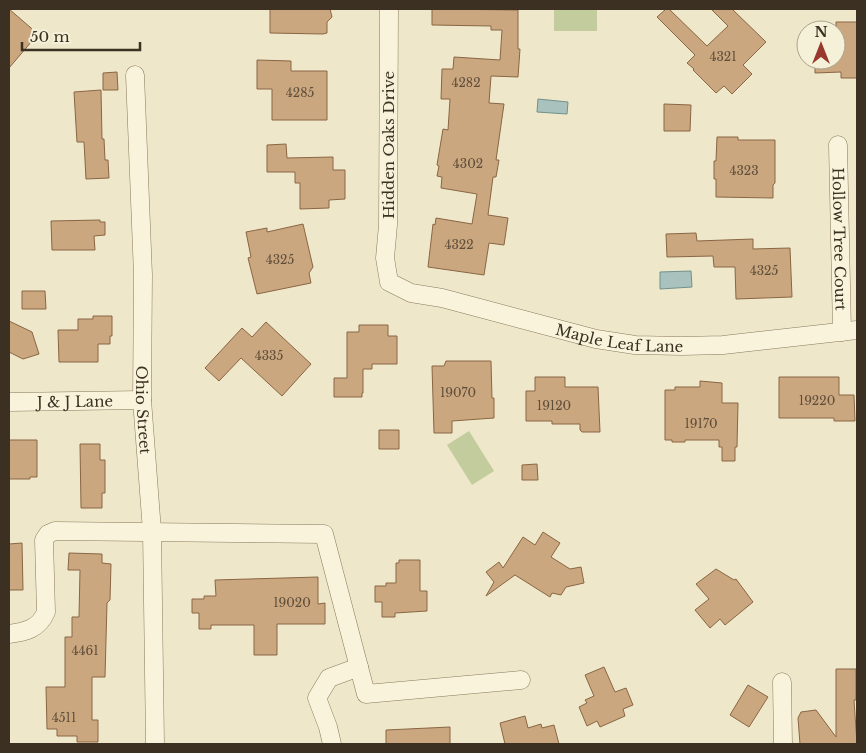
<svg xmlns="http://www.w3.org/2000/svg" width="866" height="753" font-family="'Libre Baskerville',serif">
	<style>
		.green { fill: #c2cc9c }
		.water { fill: #a9c2be; stroke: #70918c }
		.building { fill: #cba780; stroke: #896644 }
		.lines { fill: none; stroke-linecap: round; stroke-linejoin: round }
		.street-casing { stroke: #8a7a5e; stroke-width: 19 }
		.street { stroke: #f9f3dc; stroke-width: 18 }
		.labels { text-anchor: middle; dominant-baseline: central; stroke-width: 4; stroke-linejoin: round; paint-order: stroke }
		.number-label { font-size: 12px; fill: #5f4e39 }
		.street-label { font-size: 15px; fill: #3b3021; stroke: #f5f0d8 }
	</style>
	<rect width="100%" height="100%" fill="#eee7c9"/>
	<path class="green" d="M554 9H597V31H554Z
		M469 431 494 471 472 485 447 445Z"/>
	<path class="water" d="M538 99 568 102 567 114 537 112Z
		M691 271 692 287 660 289V272Z"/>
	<path class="building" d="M9 9 38 34 9 68Z
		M270 9H330L332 17 327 22V33L323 34 270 33Z
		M432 9 518 10V49H520L518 77 491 76 489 103 504 104 496 160H499L496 177H493L488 215 508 218 504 245 489 243 484 275 428 267 433 224 435 225 436 218 472 224 477 194 441 188 442 177 437 176 439 166 437 165 443 129 448 130 450 99H441L442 69H453L454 57 500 60 502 30H491V26L432 25Z
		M666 9H669L707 46 728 26 711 9H732L766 42 743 65 752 74 732 94 724 86 716 93 693 70 694 69 687 63 695 55 657 17Z
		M836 22H857V78H841V72L815 73V60H836Z
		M257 60 291 61V71H327V120H272V89H257Z
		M117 72 118 90H103V73Z
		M101 90 102 139H104L105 160H108L109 178 86 179 84 142H77L74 92Z
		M664 104 691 105 690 131H664Z
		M717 137H738V140H775V183L773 185V198L716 197V179H714V161H716Z
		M286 144 287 158 333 157V170H345V199L329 200V208L300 209V183H295V172H267V145Z
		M100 220V222H105V235L94 236 95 250H52L51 221Z
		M303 224 313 267 309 273 311 283 257 294 248 258 251 257 246 232 267 228V232Z
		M696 233 697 241 753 239V249L790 248 792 297 736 299 735 267H714L713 256 667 257 666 234Z
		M22 291H45L46 309H22Z
		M93 316H112V336H110V344H98V362H59L58 330H78V319H93Z
		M9 321 32 332 39 354 23 359 9 352Z
		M266 322 311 364 282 396 241 358 219 381 205 368 242 328 252 337Z
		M359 325H388V336H397V364H372V369H363V393H362V397H334V378H347V332H359Z
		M446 361H491L492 398H494V418L452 421V433H434L432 366H444Z
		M535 377H565V387H598L600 432H582L580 430V424H552V421H526V391H535Z
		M779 377H839V395H854L855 421H834V418H779Z
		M700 381 722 383V403H738L737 447H735V461H722V447H719V440H685V442H672V440H665V390H675V387H700Z
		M379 430H399V449H379Z
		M9 440H37V477H30V479H9Z
		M80 444H100V460H105V493H102V508H81Z
		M537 464 538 480H522V465Z
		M543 532 560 543 551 557 570 569 581 567 584 583 566 587 561 595 552 593 550 597 515 575 486 596 494 582 486 572 499 562 503 568 523 537 535 545Z
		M22 543 23 590H9V544Z
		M69 553 102 554V563L111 564 110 600 107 603 105 677H92V720H98V742H77V736H57V729H47L46 687H65V637H72V617H79L80 570H68Z
		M399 560H420V591H427V611L395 613V617H382V602H375V586H386V583H396V563H399Z
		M716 569 734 580 736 579 753 602 725 625 720 619 710 628 695 610 709 599 696 584Z
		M318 577V604L325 603V624H277V655H254V625H211V629H199V613H192V599H204V596H216L215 580Z
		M604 667 615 692 626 688 633 705 623 709 625 716 600 727 597 721 587 726 579 707 587 703 585 700 594 696 585 675Z
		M836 669H856V700H854L857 744H800L798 718 801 712 816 710 836 737Z
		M748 685 768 697 749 727 730 715Z
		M525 716 528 728 541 724 542 728 554 725 559 744H505L500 723Z
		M450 727V744H386V730Z"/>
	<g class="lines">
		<defs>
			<g id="street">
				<path id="s1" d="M389 9 388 225 385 258 389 282 411 293 442 298 596 339 635 345 682 346 723 345 857 330"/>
				<path id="s2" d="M135 75 143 275 142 400 152 531 155 744"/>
				<path id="s3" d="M838 145 842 332"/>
				<path id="s4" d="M9 402 142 400"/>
				<path d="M9 634C25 632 39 629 46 612L44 540 48 534 55 531 324 534 366 694 521 680"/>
				<path d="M782 682 783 744"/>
				<path d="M332 744 328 727 317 698 329 678 359 667"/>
			</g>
		</defs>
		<use href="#street" class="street-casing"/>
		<use href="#street" class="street"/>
	</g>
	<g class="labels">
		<g class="number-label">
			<text x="723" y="56">4321</text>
			<text x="466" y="82">4282</text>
			<text x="300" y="92">4285</text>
			<text x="468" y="163">4302</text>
			<text x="744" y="170">4323</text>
			<text x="459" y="244">4322</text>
			<text x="280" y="259">4325</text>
			<text x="764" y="270">4325</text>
			<text x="269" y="355">4335</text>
			<text x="458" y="392">19070</text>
			<text x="817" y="400">19220</text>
			<text x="554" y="405">19120</text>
			<text x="701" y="423">19170</text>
			<text x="292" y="602">19020</text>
			<text x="85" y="650">4461</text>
			<text x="64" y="717">4511</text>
		</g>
		<g class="street-label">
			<text transform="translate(388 145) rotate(-90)">Hidden Oaks Drive</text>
			<text stroke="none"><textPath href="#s3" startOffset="94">Hollow Tree Court</textPath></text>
			<text stroke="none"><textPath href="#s1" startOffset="512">Maple Leaf Lane</textPath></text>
			<text stroke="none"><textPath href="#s4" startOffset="66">J &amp; J Lane</textPath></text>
			<text stroke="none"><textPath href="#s2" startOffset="335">Ohio Street</textPath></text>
		</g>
	</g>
	<rect width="866" height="753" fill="none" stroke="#3b3021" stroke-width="20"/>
	<g transform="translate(821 45)"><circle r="24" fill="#f5f0d8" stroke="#aba38f"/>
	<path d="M0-4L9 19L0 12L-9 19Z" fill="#98392f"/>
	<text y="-8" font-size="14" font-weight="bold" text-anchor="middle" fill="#3b3021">N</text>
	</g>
	<path d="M22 42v8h118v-8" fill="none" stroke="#3b3021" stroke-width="2.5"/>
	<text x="30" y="42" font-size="15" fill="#3b3021" stroke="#f5f0d8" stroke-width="4" paint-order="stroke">50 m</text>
</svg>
